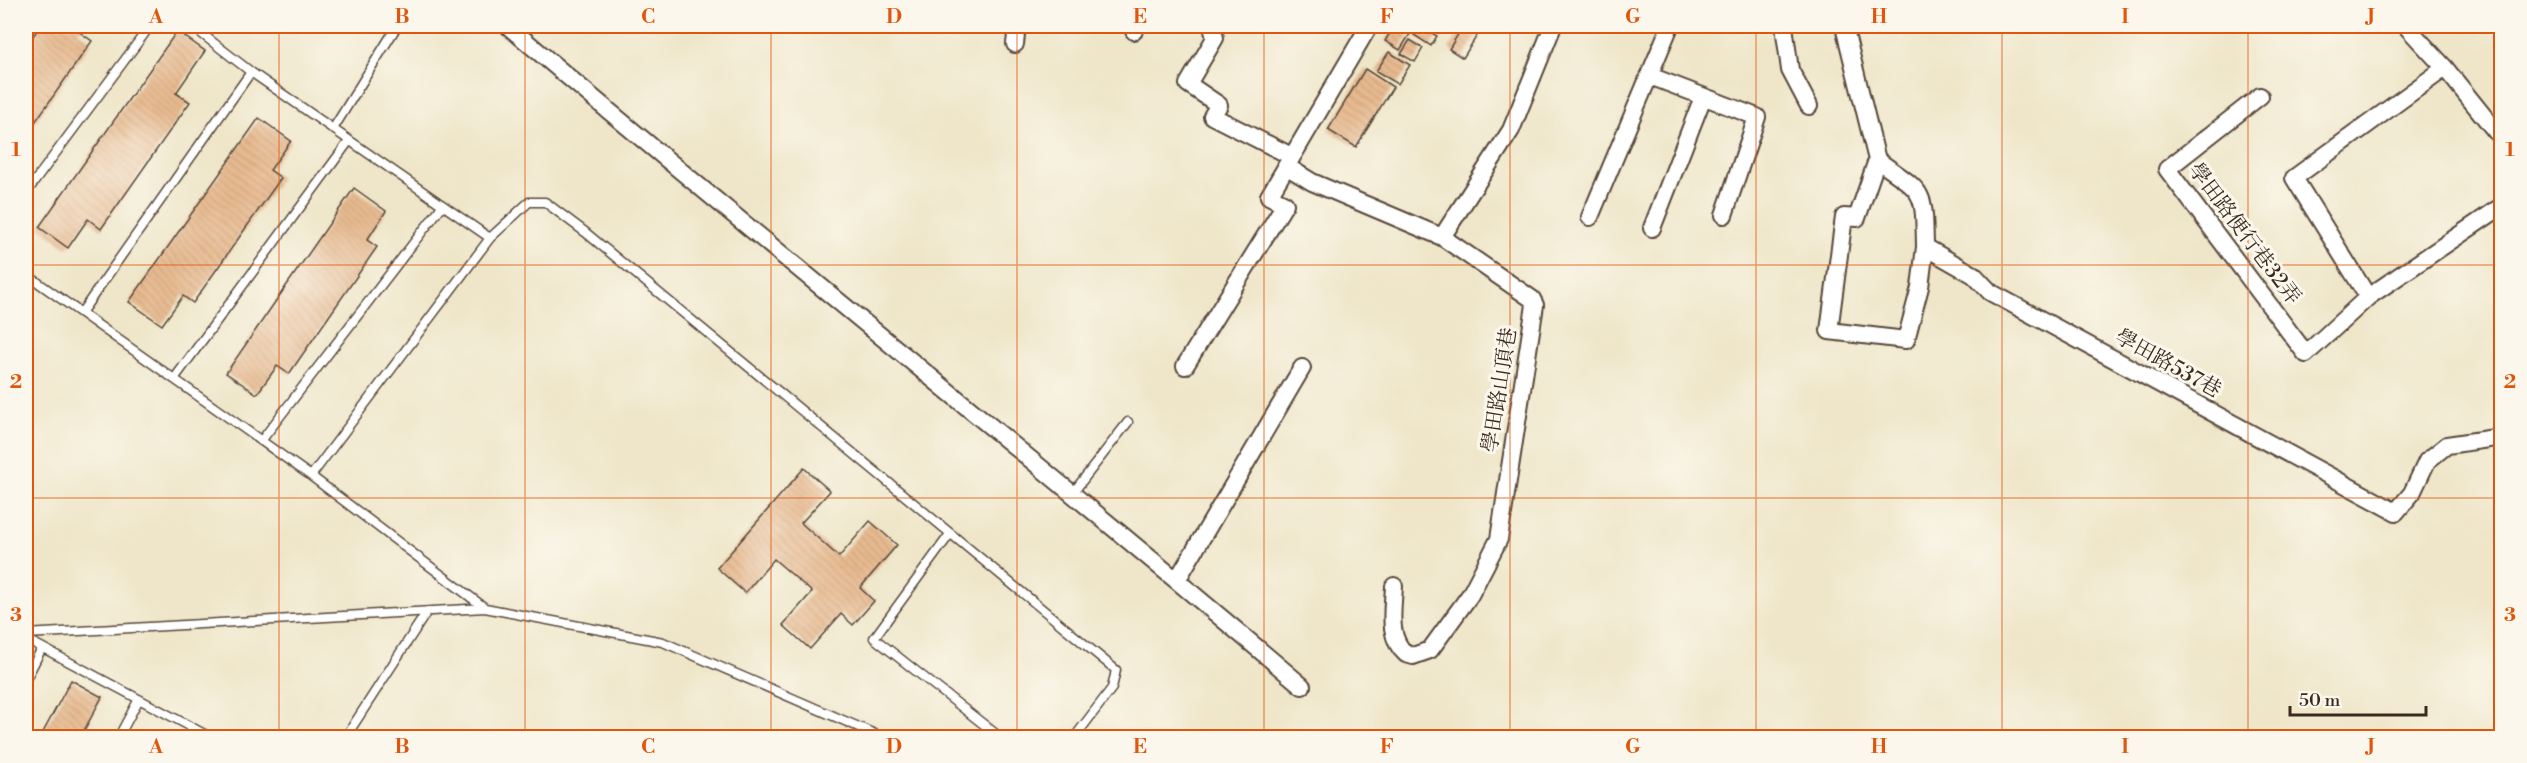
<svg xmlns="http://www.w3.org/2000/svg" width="2527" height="763" font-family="'Libre Bodoni','Noto Serif TC',serif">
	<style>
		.building { fill: url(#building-back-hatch) }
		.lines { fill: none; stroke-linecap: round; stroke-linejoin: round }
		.lane-casing { stroke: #564638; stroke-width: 11 }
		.street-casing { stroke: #564638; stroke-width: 20 }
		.lane { stroke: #fff; stroke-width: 8 }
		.street { stroke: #fff; stroke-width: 16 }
		.grid { fill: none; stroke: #df570d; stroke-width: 1.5; stroke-opacity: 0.55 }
		.labels { text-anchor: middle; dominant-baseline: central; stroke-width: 6; stroke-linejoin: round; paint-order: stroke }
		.street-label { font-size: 21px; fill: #3b2a1e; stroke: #fbf7ec }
		.neatline { fill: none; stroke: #df570d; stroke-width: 2 }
		.grid-label { font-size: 20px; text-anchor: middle; font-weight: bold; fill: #df570d }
	</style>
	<defs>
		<pattern id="building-back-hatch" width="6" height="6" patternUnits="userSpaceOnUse" patternTransform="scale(1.5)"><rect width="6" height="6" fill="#e8ba8f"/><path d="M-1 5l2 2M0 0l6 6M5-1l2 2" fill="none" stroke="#c8a07b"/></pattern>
	</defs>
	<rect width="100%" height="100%" fill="#fbf7ec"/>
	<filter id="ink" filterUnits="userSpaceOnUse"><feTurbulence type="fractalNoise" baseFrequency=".0167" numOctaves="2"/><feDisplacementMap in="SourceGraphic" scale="12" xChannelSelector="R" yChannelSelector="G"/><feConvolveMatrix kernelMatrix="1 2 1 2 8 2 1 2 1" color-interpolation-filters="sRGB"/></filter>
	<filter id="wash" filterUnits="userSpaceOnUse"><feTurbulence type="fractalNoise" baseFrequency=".008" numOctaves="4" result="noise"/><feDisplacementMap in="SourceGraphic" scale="24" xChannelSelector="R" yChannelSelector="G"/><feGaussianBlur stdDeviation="1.35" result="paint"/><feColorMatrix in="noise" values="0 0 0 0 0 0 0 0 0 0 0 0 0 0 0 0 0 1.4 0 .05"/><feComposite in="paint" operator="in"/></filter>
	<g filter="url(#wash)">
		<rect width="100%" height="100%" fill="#efe6c9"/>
		<g id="blocks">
			<path class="building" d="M40 26H83L78 31 92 41 26 135V46Z
				M1394 26H1415L1400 50 1385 41Z
				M1420 26 1437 36 1431 46 1414 35Z
				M1427 26H1443L1439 33Z
				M1463 26H1483L1463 58 1449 49Z
				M177 31 205 51 176 93 190 102 101 229 88 219 68 248 39 227Z
				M1410 40 1423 48 1415 62 1401 54Z
				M1389 52 1410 65 1398 84 1376 71Z
				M1365 69 1393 87 1356 147 1328 130Z
				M259 118 291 141 270 170 281 178 193 303 183 296 162 325 129 302Z
				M354 188 386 211 367 240 377 247 289 374 277 366 257 394 226 373Z
				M804 468 830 491 801 523 839 557 870 521 897 545 860 588 874 601 853 625 841 614 810 649 783 625 812 592 774 559 745 593 717 568Z
				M71 680 102 697 80 738H40Z"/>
		</g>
	</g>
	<g filter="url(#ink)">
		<use href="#blocks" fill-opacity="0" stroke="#564638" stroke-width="1.5"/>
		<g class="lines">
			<defs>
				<path id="lane" d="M192 26 251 72 490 238
					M333 129 397 26
					M26 193 150 26
					M26 274 311 476 485 608
					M81 313 251 72
					M174 379 349 141
					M261 441 442 206
					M311 476 490 238 529 202H545L585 232 1116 670 1112 688 1074 738
					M1072 494 1128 422
					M950 534 874 638 1001 738
					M26 634 485 608 663 642 884 738
					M26 639 212 738
					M26 679 42 648
					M118 738 139 699
					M345 738 426 613"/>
				<path id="street" d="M508 26C770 249 1040 463 1302 686
					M1212 26 1215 38 1188 84 1219 105 1212 116 1291 156
					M1784 26 1790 70 1809 106
					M1844 26 1877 160 1857 218 1844 217 1829 331 1906 340 1920 287 1925 247
					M2406 26 2445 68 2502 139
					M1134 31 1135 26
					M1015 44 1017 26
					M1650 76 1757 117 1724 215
					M2260 96 2167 169 2306 354 2368 297 2502 206
					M1877 160C1925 194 1924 188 1925 247L1974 275 1990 292 2396 512 2412 493 2427 461 2447 445 2502 437
					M1286 166 1312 182 1442 237 1532 299 1535 305 1499 539 1470 595 1430 650 1413 656 1406 654C1387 638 1393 609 1394 586
					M1590 217 1670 26
					M1652 228 1703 97
					M1442 237 1511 130 1553 26
					M2368 297 2294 178 2445 68
					M1185 366 1285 204 1269 196 1369 26
					M1177 580 1302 368"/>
			</defs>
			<use href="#lane" class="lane-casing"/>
			<use href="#street" class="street-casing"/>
			<use href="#lane" class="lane"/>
			<use href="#street" class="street"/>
		</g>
	</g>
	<path class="grid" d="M279 26V738M525 26V738M771 26V738M1017 26V738M1264 26V738M1510 26V738M1756 26V738M2002 26V738M2248 26V738M26 265H2502M26 498H2502"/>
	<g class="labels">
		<g class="street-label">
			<text transform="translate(2244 234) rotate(53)">學田路便行巷32弄</text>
			<text transform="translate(2168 364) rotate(29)">學田路537巷</text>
			<text transform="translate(1500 390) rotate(-81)">學田路山頂巷</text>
		</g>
	</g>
	<rect width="2527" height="763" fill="none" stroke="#fbf7ec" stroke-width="66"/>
	<path d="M2290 706v9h136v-9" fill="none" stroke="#3b2a1e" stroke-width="3"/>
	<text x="2299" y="706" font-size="18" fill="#3b2a1e" stroke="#fbf7ec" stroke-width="4.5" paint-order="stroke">50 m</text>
	<rect x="33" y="33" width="2461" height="697" class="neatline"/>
	<g class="grid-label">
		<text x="156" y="23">A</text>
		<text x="402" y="23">B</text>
		<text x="648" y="23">C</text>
		<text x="894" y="23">D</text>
		<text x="1140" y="23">E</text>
		<text x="1387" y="23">F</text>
		<text x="1633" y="23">G</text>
		<text x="1879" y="23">H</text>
		<text x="2125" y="23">I</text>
		<text x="2371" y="23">J</text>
		<text x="16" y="156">1</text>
		<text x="2510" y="156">1</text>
		<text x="16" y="388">2</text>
		<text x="2510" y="388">2</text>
		<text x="16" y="621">3</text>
		<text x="2510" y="621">3</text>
		<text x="156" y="753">A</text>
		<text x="402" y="753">B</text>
		<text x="648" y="753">C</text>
		<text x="894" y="753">D</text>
		<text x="1140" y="753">E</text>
		<text x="1387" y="753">F</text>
		<text x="1633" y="753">G</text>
		<text x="1879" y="753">H</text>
		<text x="2125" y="753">I</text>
		<text x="2371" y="753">J</text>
	</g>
</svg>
